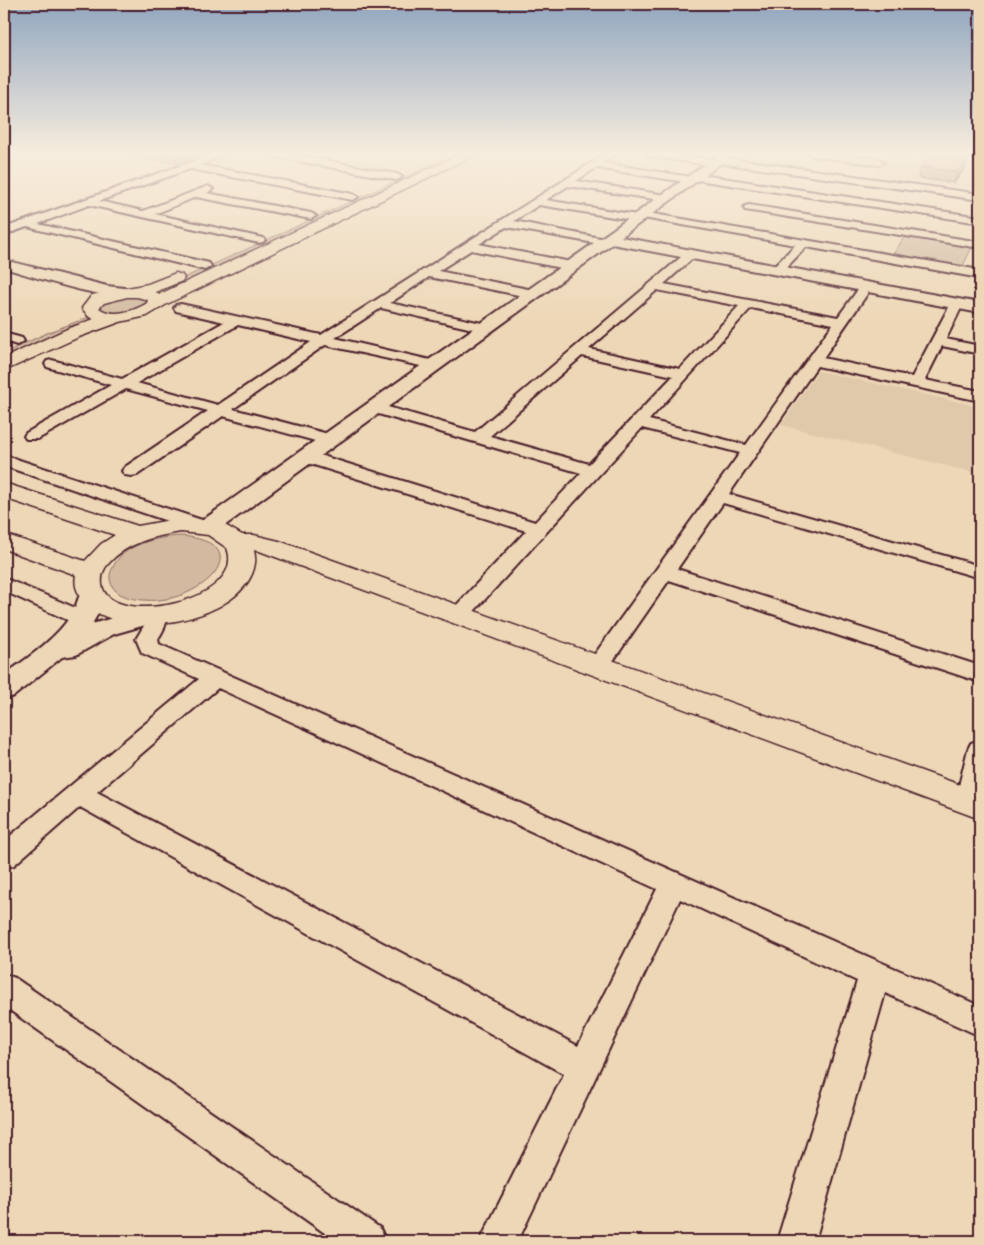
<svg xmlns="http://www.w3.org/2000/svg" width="984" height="1245" font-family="Caveat,sans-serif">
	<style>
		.built { fill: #e0c8ab }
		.green { fill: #d2b9a0; stroke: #8e6c66 }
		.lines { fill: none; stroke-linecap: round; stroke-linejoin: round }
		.minor-casing { stroke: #4a1f2b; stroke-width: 4 }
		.tertiary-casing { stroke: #4a1f2b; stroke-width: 4 }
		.secondary-casing { stroke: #4a1f2b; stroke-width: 3 }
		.minor { fill: #edd7b6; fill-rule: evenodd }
		.tertiary { fill: #edd7b6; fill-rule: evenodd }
		.secondary { fill: #edd7b6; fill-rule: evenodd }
		.wall { fill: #a68f7d; stroke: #4a1f2b }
		.shaded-wall { fill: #877466; stroke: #4a1f2b }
		.building { fill: #c1a691; stroke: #4a1f2b }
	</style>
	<rect width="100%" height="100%" fill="#edd7b6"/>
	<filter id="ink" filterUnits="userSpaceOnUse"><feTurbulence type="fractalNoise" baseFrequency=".02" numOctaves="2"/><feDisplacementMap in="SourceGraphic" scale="10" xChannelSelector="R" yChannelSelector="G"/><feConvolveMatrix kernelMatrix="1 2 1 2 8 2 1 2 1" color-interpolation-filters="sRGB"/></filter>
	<g filter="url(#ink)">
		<path class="built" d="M891 156 980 169V190L873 175Z
			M818 371 980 407V474L781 425Z"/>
		<path class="green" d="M457 153H464L162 295 153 292Z
			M906 234 973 245 962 268 892 256Z
			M140 296 145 300 146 304C133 313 114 316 100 309L101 304 117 297Z
			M89 317 93 320 4 358V353L47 333Z
			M181 536C262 543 202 606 143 600 133 599 122 597 115 590 110 584 108 576 112 569 122 544 157 537 181 536Z"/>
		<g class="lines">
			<defs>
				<path id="minor" d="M216 153H229L200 165 353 194 358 197 353 200 190 169 99 201 143 211 208 186 213 189 207 193 311 213 316 216 311 219 196 197 155 214 263 238 265 240 263 242 259 243 89 205 38 224 209 263 211 266 205 270 27 227 4 235V228Z
					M268 153H287L397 174 402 177 397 180 272 156Z
					M607 153H617L603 163 691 177 696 174 980 217V223L697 180 692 183 596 168 576 181 666 195 671 198 666 201 568 186 546 200 637 215 642 212 980 270V278L806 247 781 273 777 274 771 270 795 245 643 218 638 221 539 205 514 221 605 239 611 242 605 245 506 227 479 244 571 262 577 266 571 270 471 250 438 271 533 290 539 294 533 298 429 277 390 303 491 325 493 328 491 331 486 332 381 308 335 338 439 362 441 365 439 368 434 369 325 345 233 409 336 436 338 440 336 444 330 445 223 416 137 475 131 476 125 475 122 471 125 467 208 411 126 389 38 439H26L24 436 26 433 111 385 47 367 45 364 47 361 52 360 122 379 224 322 176 311 174 308 176 305 181 304 321 335ZM238 325 311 342 218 405 137 383Z
					M643 153H667L716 160 720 157 980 194V200L719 163 715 166 647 156Z
					M808 153H833L879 159 884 162 879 165 812 156Z
					M749 205 980 242V248L745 210 744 208 745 206Z
					M691 250 695 252 697 254 695 256 664 284 838 317 862 284H870L872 287 823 358 912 377 952 301H962L963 304 946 339 980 346V354L942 346 925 380 980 391V401L817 366 729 494 980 566V578L723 503 677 569 980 666V682L669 580 606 671 598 674 590 671 587 666 590 661 740 453 642 428 466 620 459 622 452 620 448 615 452 610 526 531 301 461 299 457 301 453H313L535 522 581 473 368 411 366 408 368 405 374 403 475 432 687 252ZM657 290 739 306 680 369 589 349ZM751 308 833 324 746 445 649 420ZM582 356 673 376 589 464 490 436Z
					M4 333 22 338 24 341 17 345 4 341Z
					M4 455 208 522 210 526 208 530 201 532 194 530 4 466Z
					M4 578 90 614 94 619 90 624 83 626 76 624 4 591Z
					M156 608 163 610C170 621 164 629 158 639L159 644 980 1006V1036L885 993 815 1241H777L857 981 680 899 518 1241H480L564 1074 80 807 14 865 4 868V841L199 679 142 653 136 639 145 624V615L149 610ZM218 688 657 889 578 1046 97 792Z
					M980 740V803L977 809 968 812 959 809 955 802 968 749 971 743Z
					M4 974 15 978 380 1228 386 1241H336L4 1006Z"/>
				<path id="tertiary" d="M721 153H735L621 237 980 303V313L612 244 216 532 208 534 200 532 196 527 200 522Z
					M4 260 107 286 133 289 135 292 133 295C107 302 33 276 4 268Z
					M92 586 101 588 105 594 102 607 92 624 147 608 156 610 160 616 156 622 114 634 76 655 62 657 14 696 4 699V675C28 658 56 639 72 614 77 606 78 596 83 588Z"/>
				<path id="secondary" d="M463 153H479L167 304 147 316 120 322 79 337 4 371V358L67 329 94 319 89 317 82 308 92 295 148 284 176 273 182 275 184 278 182 281 155 292 160 294ZM127 297H137L148 300 147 303C135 311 112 318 99 308L104 303Z
					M4 483 138 526 181 518 196 519 225 525 242 535H254L279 541 980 792V819L254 549C254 552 256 559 255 563 247 622 116 645 83 600 77 592 74 585 76 575L4 549V534L85 561 101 544 115 535 4 498ZM181 532 208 535 227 548C248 602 109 629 102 585 101 576 103 569 109 563 127 543 154 536 181 532Z"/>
			</defs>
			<use href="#minor" class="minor-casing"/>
			<use href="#tertiary" class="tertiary-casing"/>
			<use href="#secondary" class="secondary-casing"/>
			<use href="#minor" class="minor"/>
			<use href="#tertiary" class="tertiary"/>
			<use href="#secondary" class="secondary"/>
		</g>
		<path class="wall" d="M118 153H206L176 164Z
			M921 167H966L954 183 918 178Z"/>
		<path class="shaded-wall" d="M190 153H206L176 164 175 158Z
			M969 156 966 167 954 183 957 172Z"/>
		<path class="building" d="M146 153H190L175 158Z
			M933 153H946L969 156 957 172 921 167Z"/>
	</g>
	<linearGradient id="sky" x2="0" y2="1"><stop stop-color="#91a6bf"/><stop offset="0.47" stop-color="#f7edde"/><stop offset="1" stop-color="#f7edde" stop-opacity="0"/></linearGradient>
	<rect width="984" height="327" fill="url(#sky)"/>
	<rect width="984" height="1245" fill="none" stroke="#edd7b6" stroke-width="20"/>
	<rect x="10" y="10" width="964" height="1225" fill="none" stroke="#4a1f2b" stroke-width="2" filter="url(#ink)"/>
</svg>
